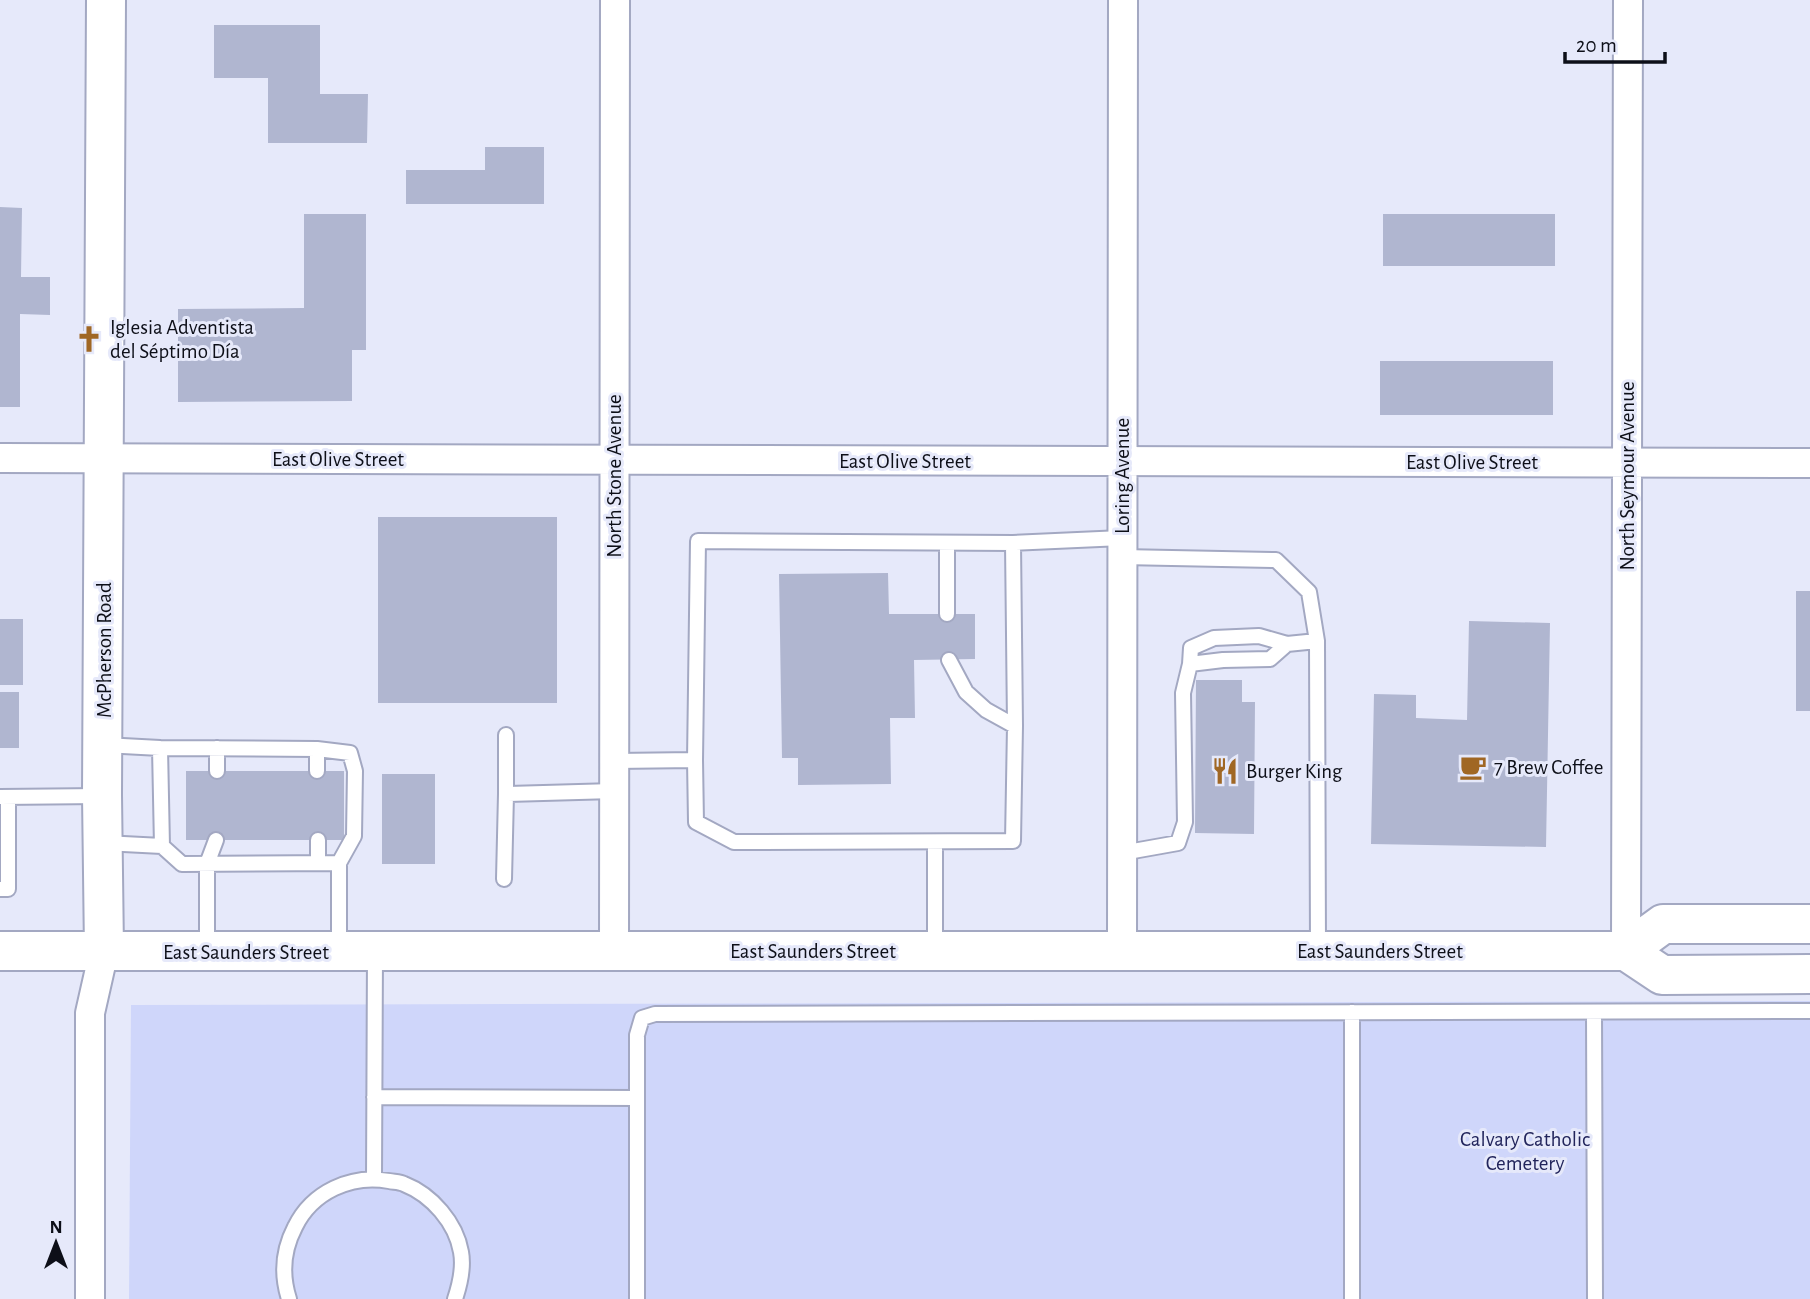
<svg xmlns="http://www.w3.org/2000/svg" width="1810" height="1299" font-family="'Alegreya Sans',sans-serif">
	<style>
		.green { fill: #cfd6fa }
		.building { fill: #b0b6d0 }
		.lines { fill: none; stroke-linecap: round; stroke-linejoin: round }
		.service-casing { stroke: #a3a8c2; stroke-width: 18 }
		.minor-casing { stroke: #a3a8c2; stroke-width: 32 }
		.secondary-casing { stroke: #a3a8c2; stroke-width: 42 }
		.primary-casing { stroke: #a3a8c2; stroke-width: 42 }
		.service { stroke: #fff; stroke-width: 14 }
		.minor { stroke: #fff; stroke-width: 28 }
		.secondary { stroke: #fff; stroke-width: 38 }
		.primary { stroke: #fff; stroke-width: 38 }
		.labels { text-anchor: middle; dominant-baseline: central; stroke-width: 6; stroke-linejoin: round; paint-order: stroke }
		.poi-label { font-size: 21px; fill: #0d0f18; stroke: #e6e9fa; text-anchor: start }
		.street-label { font-size: 21px; fill: #0d0f18; stroke: #e6e9fa }
		.park-label { font-size: 21px; fill: #22255c; stroke: #e6e9fa }
	</style>
	<rect width="100%" height="100%" fill="#e6e9fa"/>
	<path class="green" d="M1810 1001V1299H129L131 1005Z"/>
	<path class="building" d="M214 25H320V94H368L367 143H268V78H214Z
		M485 147H544V204H406V170H485Z
		M0 207 22 208 21 277H50V315L20 314V407H0Z
		M304 214H366V350H352V401L178 402V309L304 308Z
		M1383 214H1555V266H1383Z
		M1380 361H1553V415H1380Z
		M378 517H557V703H378Z
		M888 573 889 614H975V659L914 660 915 718H890L891 784 798 785V758H782L779 574Z
		M1796 591H1810V711H1796Z
		M0 619H23V685H0Z
		M1469 621 1550 623 1546 847 1371 844 1374 694 1416 695V718L1467 720Z
		M1196 680H1242V702H1255L1254 834 1195 833Z
		M0 692H19V748H0Z
		M186 771H344V840H186Z
		M382 774H435V864H382Z"/>
	<g class="lines">
		<defs>
			<path id="service" d="M947 543V614
				M1013 543 1122 538
				M1122 557 1276 560 1309 592 1317 641 1318 950
				M949 660 966 692 986 710 1015 726
				M1190 664 1223 660 1270 659 1287 644
				M506 735V794L614 791
				M104 745 160 748
				M217 748V771
				M317 749V771
				M615 761 695 760 698 541 1013 543 1015 726 1013 841 734 842 696 822 695 760
				M0 797 101 796
				M318 840V863
				M935 842V949
				M104 843 162 846
				M1122 853 1178 843 1185 822 1183 693 1190 664 1191 648 1214 638 1259 636 1287 644 1317 641
				M339 863 182 864 162 846 160 748 317 749 350 753 355 771 354 836 339 863V950
				M504 879 506 794
				M0 889H8V797
				M207 950V864L216 840
				M1352 1012V1299
				M1594 1012 1595 1299
				M374 1097 637 1098
				M374 1179 375 953
				M289 1299C281 1274 283 1250 295 1227 312 1192 351 1174 389 1181 394 1182 400 1182 404 1184 432 1195 456 1223 461 1252 464 1268 460 1284 455 1299
				M637 1299V1035L642 1018 655 1014 1810 1011"/>
			<path id="minor" d="M0 458 1810 463
				M1122 951 1123 0
				M1626 951 1628 0
				M614 952 615 0
				M90 1299V1013L104 951"/>
			<path id="secondary" d="M104 951 102 795 106 0"/>
			<path id="primary" d="M0 951H1626L1662 975 1810 974
				M1626 951 1663 924H1810"/>
		</defs>
		<use href="#service" class="service-casing"/>
		<use href="#minor" class="minor-casing"/>
		<use href="#secondary" class="secondary-casing"/>
		<use href="#primary" class="primary-casing"/>
		<use href="#service" class="service"/>
		<use href="#minor" class="minor"/>
		<use href="#secondary" class="secondary"/>
		<use href="#primary" class="primary"/>
	</g>
	<defs>
		<symbol id="church-bare" viewBox="-9 -9 18 18"><path d="M-1.2-6h2.4v3.5h3.3v2.4h-3.3V6h-2.4V-.1h-3.3v-2.4h3.3Z" fill="#a06724" stroke="#e6e9fa" stroke-width="2.5" paint-order="stroke"/></symbol>
		<symbol id="cafe-bare" viewBox="-9 -9 18 18"><path d="M-5.5-4.5H6V0H3Q3 3.5 0 3.5H-2.5Q-5.5 3.5-5.5 0ZM3-3.2v2h1.7v-2ZM-6 4.5H4V6H-6Z" fill="#a06724" stroke="#e6e9fa" stroke-width="2.5" paint-order="stroke"/></symbol>
		<symbol id="restaurant-bare" viewBox="-9 -9 18 18"><path d="M-5-6h1v4h1v-4h1v4h1v-4h1v5L-1.5 .5V6h-2V.5L-5-1ZM5-6V6H3V1.5H1.5Q1.5-4 5-6Z" fill="#a06724" stroke="#e6e9fa" stroke-width="2.5" paint-order="stroke"/></symbol>
	</defs>
	<g fill-rule="evenodd">
		<use href="#church-bare" x="70" y="320" width="38" height="38"/>
		<use href="#cafe-bare" x="1454" y="748" width="38" height="38"/>
		<use href="#restaurant-bare" x="1206" y="752" width="38" height="38"/>
	</g>
	<g class="labels">
		<g class="poi-label">
			<text x="110" y="327">Iglesia Adventista<tspan x="110" dy="24">del Séptimo Día</tspan></text>
			<text x="1494" y="767">7 Brew Coffee</text>
			<text x="1246" y="771">Burger King</text>
		</g>
		<g class="street-label">
			<text x="338" y="459">East Olive Street</text>
			<text x="905" y="461">East Olive Street</text>
			<text x="1472" y="462">East Olive Street</text>
			<text transform="translate(614 476) rotate(-90)">North Stone Avenue</text>
			<text transform="translate(1122 476) rotate(-90)">Loring Avenue</text>
			<text transform="translate(1627 476) rotate(-90)">North Seymour Avenue</text>
			<text transform="translate(104 650) rotate(-90)">McPherson Road</text>
			<text x="813" y="951">East Saunders Street</text>
			<text x="1380" y="951">East Saunders Street</text>
			<text x="246" y="952">East Saunders Street</text>
		</g>
		<g class="park-label">
			<text x="1525" y="1139">Calvary Catholic<tspan x="1525" dy="24">Cemetery</tspan></text>
		</g>
	</g>
	<g transform="translate(56 1243)" stroke="#e6e9fa" stroke-width="5" paint-order="stroke">
	<path d="M0-5L12 26L0 18L-12 26Z" fill="#0d0f18"/>
	<text y="-10" font-size="19" font-weight="bold" text-anchor="middle" fill="#0d0f18">N</text>
	</g>
	<path d="M1565 52v10h100v-10" fill="none" stroke="#0d0f18" stroke-width="3.5"/>
	<text x="1576" y="52" font-size="21" fill="#0d0f18" stroke="#e6e9fa" stroke-width="5" paint-order="stroke">20 m</text>
</svg>
